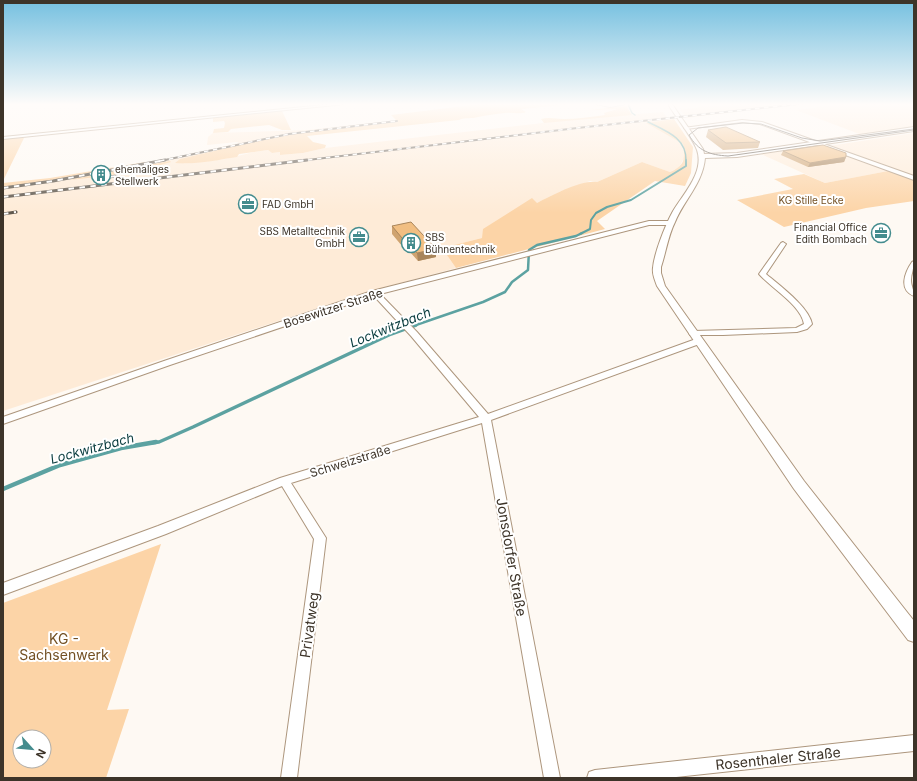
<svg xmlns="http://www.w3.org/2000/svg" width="917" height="781" font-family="Inter,sans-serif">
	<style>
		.built { fill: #feebd7 }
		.green { fill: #fcd4a7; fill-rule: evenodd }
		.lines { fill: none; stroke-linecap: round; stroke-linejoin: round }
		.stream-far4 { stroke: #5ca2a1; stroke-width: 1.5 }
		.stream-far3 { stroke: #5ca2a1; stroke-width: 2 }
		.stream-far2 { stroke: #5ca2a1; stroke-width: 2.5 }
		.stream-far1 { stroke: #5ca2a1; stroke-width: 3.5 }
		.stream { stroke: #5ca2a1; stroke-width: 4.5 }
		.minor-casing { stroke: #ad967d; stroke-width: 2 }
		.tertiary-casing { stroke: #ad967d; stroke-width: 2 }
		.minor { fill: #fff; fill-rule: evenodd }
		.tertiary { fill: #fff; fill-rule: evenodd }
		.tram { stroke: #5f574d; stroke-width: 1 }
		.rail-far1-casing { stroke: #5f574d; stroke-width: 2 }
		.rail-casing { stroke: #5f574d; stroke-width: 3 }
		.rail-far1 { stroke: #fff; stroke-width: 1.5; stroke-dasharray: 4.5; stroke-linecap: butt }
		.rail { stroke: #fff; stroke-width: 2; stroke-dasharray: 5.5; stroke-linecap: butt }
		.wall { fill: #cfa370 }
		.shaded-wall { fill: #a9855b }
		.building { fill: #f1be82; stroke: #a9855b }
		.labels { text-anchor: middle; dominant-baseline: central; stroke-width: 4; stroke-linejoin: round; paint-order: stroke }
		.far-poi-label { font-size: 10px; fill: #3d3429; stroke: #fff; text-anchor: start }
		.far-park-label { font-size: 10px; fill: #735023; stroke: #fff }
		.street-label { font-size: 12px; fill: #3d3429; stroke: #fff }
		.water-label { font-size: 13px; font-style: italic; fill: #093c3e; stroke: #fff }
		.near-street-label { font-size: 14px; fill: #3d3429; stroke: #fff }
		.near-park-label { font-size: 14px; fill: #735023; stroke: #fff }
	</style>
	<rect width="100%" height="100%" fill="#fef9f3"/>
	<path class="built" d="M737 104H805L687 118 680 110 715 105 719 106Z
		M844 104H914V127L862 135 796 110Z
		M663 112 669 120 647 123 683 144 684 158 679 167 670 172 642 162 597 182 590 181 559 192 537 203 482 238 442 248 456 268 367 292 3 411V187L84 175 168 159 239 143 237 142 207 145 208 137 213 133 308 130 369 123 398 121 317 130 252 142 181 159 184 164 225 159 254 152 268 150 272 153 280 152V155L303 153 325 148 586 118Z
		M914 133V177L829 146Z
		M819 146 888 171 825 183 761 154Z"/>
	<path class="green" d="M480 104H572L521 109 526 112C519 115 512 112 505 113 496 114 486 115 478 117 472 119 465 117 459 120L307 136 313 142 326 145 325 148 303 153 280 155V152L272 153 268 150 239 154 237 157C217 160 195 165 175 163L180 159 252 142 317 130 398 122 391 115Z
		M626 106 632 115 544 123 541 119C549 117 556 119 563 119 576 119 591 117 605 115L604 113 617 109 590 110Z
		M282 111 291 130H282L269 125 231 129 228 132 213 133 214 129 224 128 225 123 224 121 213 122V118Z
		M674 119 693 147 691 173 685 186 655 181 597 221 605 229 456 268 442 248 482 238 483 229 532 198 537 203C553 195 580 180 597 182L642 162 670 172C685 165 685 160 683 144L646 123Z
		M21 137 24 138 3 181V139Z
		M170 161 171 162C137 172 103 177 68 180Z
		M145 162V163L54 180 3 187V183L50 178Z
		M888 171 914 180V201L866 208 784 227 737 200 793 189 774 179 804 174 825 183Z
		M161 544 107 710 129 709 106 778H3V603ZM20 737H44V761H20Z"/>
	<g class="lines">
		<path class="stream-far4" d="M628 104 632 113 635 115
			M648 122C666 131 687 138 686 161"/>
		<path class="stream-far3" d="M580 234 590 229 591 220 596 213 607 207 631 200 686 166V160"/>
		<path class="stream-far2" d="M413 326 483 302 505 292 512 282 528 270 529 250 537 245 576 236 582 233"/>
		<path class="stream-far1" d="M150 443 159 442 193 427 391 334 416 325"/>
		<path class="stream" d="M3 489 60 465 121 448 156 442"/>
		<defs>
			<path id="minor" d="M333 104H345L3 139V137Z
				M596 104H626L610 107Z
				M742 120 762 122 914 176V180L760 124 742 122 686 129 684 128Z
				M649 221H670L673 223 670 225H649L380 294 417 332 488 414 696 339H699L703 341 702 343 491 420 560 778H544L482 423 291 483 326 538 297 778H281L314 539 282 486 166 534 3 595V583L158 526 280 478 479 417 411 336 374 296 170 365 3 424V417L164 361 372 291Z
				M783 242 786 244 766 274C779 285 809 307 812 324L807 329 797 332 723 335H690L689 333 690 331H693L796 328 804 324C801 305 771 288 759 274L781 243Z
				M914 261C914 268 911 274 911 280 911 286 914 290 914 296 898 290 905 272 912 262Z
				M914 735V751L667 778H587L589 772 595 770Z"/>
			<path id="tertiary" d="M668 104H672L703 149 704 154 737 153 914 127V131L737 157 705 158C703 183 684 200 675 222 668 236 666 252 661 267V273L665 286 804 481 914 621V642L908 640 794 489 657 286C655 280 652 274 653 268 654 254 665 226 672 213 682 195 705 173 697 150 693 138 675 116 668 104Z"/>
		</defs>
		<use href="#minor" class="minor-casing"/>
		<use href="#tertiary" class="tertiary-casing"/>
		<use href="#minor" class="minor"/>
		<use href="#tertiary" class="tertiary"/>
		<path class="tram" d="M914 129 820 141 802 138 761 124 743 123 698 128 689 135C698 151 710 155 728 156L914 130"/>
		<defs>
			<path id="rail-far1" d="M160 161 289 134 397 121
				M299 161 577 128 799 104"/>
			<path id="rail" d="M99 178 117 176
				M3 188 53 181 165 160
				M3 197 307 160
				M3 214 16 212"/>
		</defs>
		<use href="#rail-far1" class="rail-far1-casing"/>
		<use href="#rail" class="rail-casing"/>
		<use href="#rail-far1" class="rail-far1"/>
		<use href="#rail" class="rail"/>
	</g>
	<path class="wall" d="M708 130 760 142 758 148 723 150 706 137Z
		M783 151 846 157 844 162 808 167 781 155Z
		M392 226 436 249V257L418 261 410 252H407L392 234Z"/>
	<path class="shaded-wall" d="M846 157 844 162 808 167 810 163Z
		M409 243 410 252H407V244Z
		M436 249V257L418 261 417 253Z"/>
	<path class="building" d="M726 127 760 142 726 143 708 130Z
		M823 145 846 153V157L810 163 783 151Z
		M411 222 436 249 417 253 409 243 407 244 392 226Z"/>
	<linearGradient id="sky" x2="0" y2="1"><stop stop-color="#75c0e0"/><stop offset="0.49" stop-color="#fffcfa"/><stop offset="1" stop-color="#fffcfa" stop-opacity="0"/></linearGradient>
	<rect width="917" height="213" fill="url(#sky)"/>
	<defs>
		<symbol id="building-ring" viewBox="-11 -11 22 22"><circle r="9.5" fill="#fff" stroke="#448c8e" stroke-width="1.5"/><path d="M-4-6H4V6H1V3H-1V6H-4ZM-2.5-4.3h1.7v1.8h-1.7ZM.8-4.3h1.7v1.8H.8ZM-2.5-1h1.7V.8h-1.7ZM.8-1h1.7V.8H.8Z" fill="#448c8e"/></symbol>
		<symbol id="office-ring" viewBox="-11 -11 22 22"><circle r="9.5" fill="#fff" stroke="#448c8e" stroke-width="1.5"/><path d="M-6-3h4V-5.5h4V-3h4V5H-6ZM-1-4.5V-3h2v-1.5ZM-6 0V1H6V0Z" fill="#448c8e"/></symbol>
	</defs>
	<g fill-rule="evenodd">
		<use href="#building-ring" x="90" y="164" width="22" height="22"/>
		<use href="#office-ring" x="237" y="193" width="22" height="22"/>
		<use href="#office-ring" x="870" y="222" width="22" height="22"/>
		<use href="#office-ring" x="348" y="226" width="22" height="22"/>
		<use href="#building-ring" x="400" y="232" width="22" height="22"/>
	</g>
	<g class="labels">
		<g class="far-poi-label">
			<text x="115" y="169">ehemaliges<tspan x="115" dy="12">Stellwerk</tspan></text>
			<text x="262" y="204">FAD GmbH</text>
			<text x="867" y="227" text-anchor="end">Financial Office<tspan x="867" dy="12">Edith Bombach</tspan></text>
			<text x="345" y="231" text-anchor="end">SBS Metalltechnik<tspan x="345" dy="12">GmbH</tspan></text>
			<text x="425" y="237">SBS<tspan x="425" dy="12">Bühnentechnik</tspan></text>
		</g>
		<g class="far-park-label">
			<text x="811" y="200">KG Stille Ecke</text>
		</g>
		<g class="street-label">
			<text transform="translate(333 308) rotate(-18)">Bosewitzer Straße</text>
			<text transform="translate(350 461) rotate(-17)">Schweizstraße</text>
		</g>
		<g class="water-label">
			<text transform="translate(390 327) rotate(-22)">Lockwitzbach</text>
			<text transform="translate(92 448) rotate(-15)">Lockwitzbach</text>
		</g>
		<g class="near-street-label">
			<text transform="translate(512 557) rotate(80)">Jonsdorfer Straße</text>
			<text transform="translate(309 625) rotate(-82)">Privatweg</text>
			<text transform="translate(778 758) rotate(-6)">Rosenthaler Straße</text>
		</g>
		<g class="near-park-label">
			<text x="64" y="638">KG -<tspan x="64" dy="16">Sachsenwerk</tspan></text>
		</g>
	</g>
	<rect width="917" height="781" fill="none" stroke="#3d3429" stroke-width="8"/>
	<g transform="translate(32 749) rotate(117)"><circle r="19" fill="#ffffff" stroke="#b1aea9"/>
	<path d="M0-3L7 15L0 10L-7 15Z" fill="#448c8e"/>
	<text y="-6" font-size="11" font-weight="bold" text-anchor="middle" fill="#3d3429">N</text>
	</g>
</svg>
